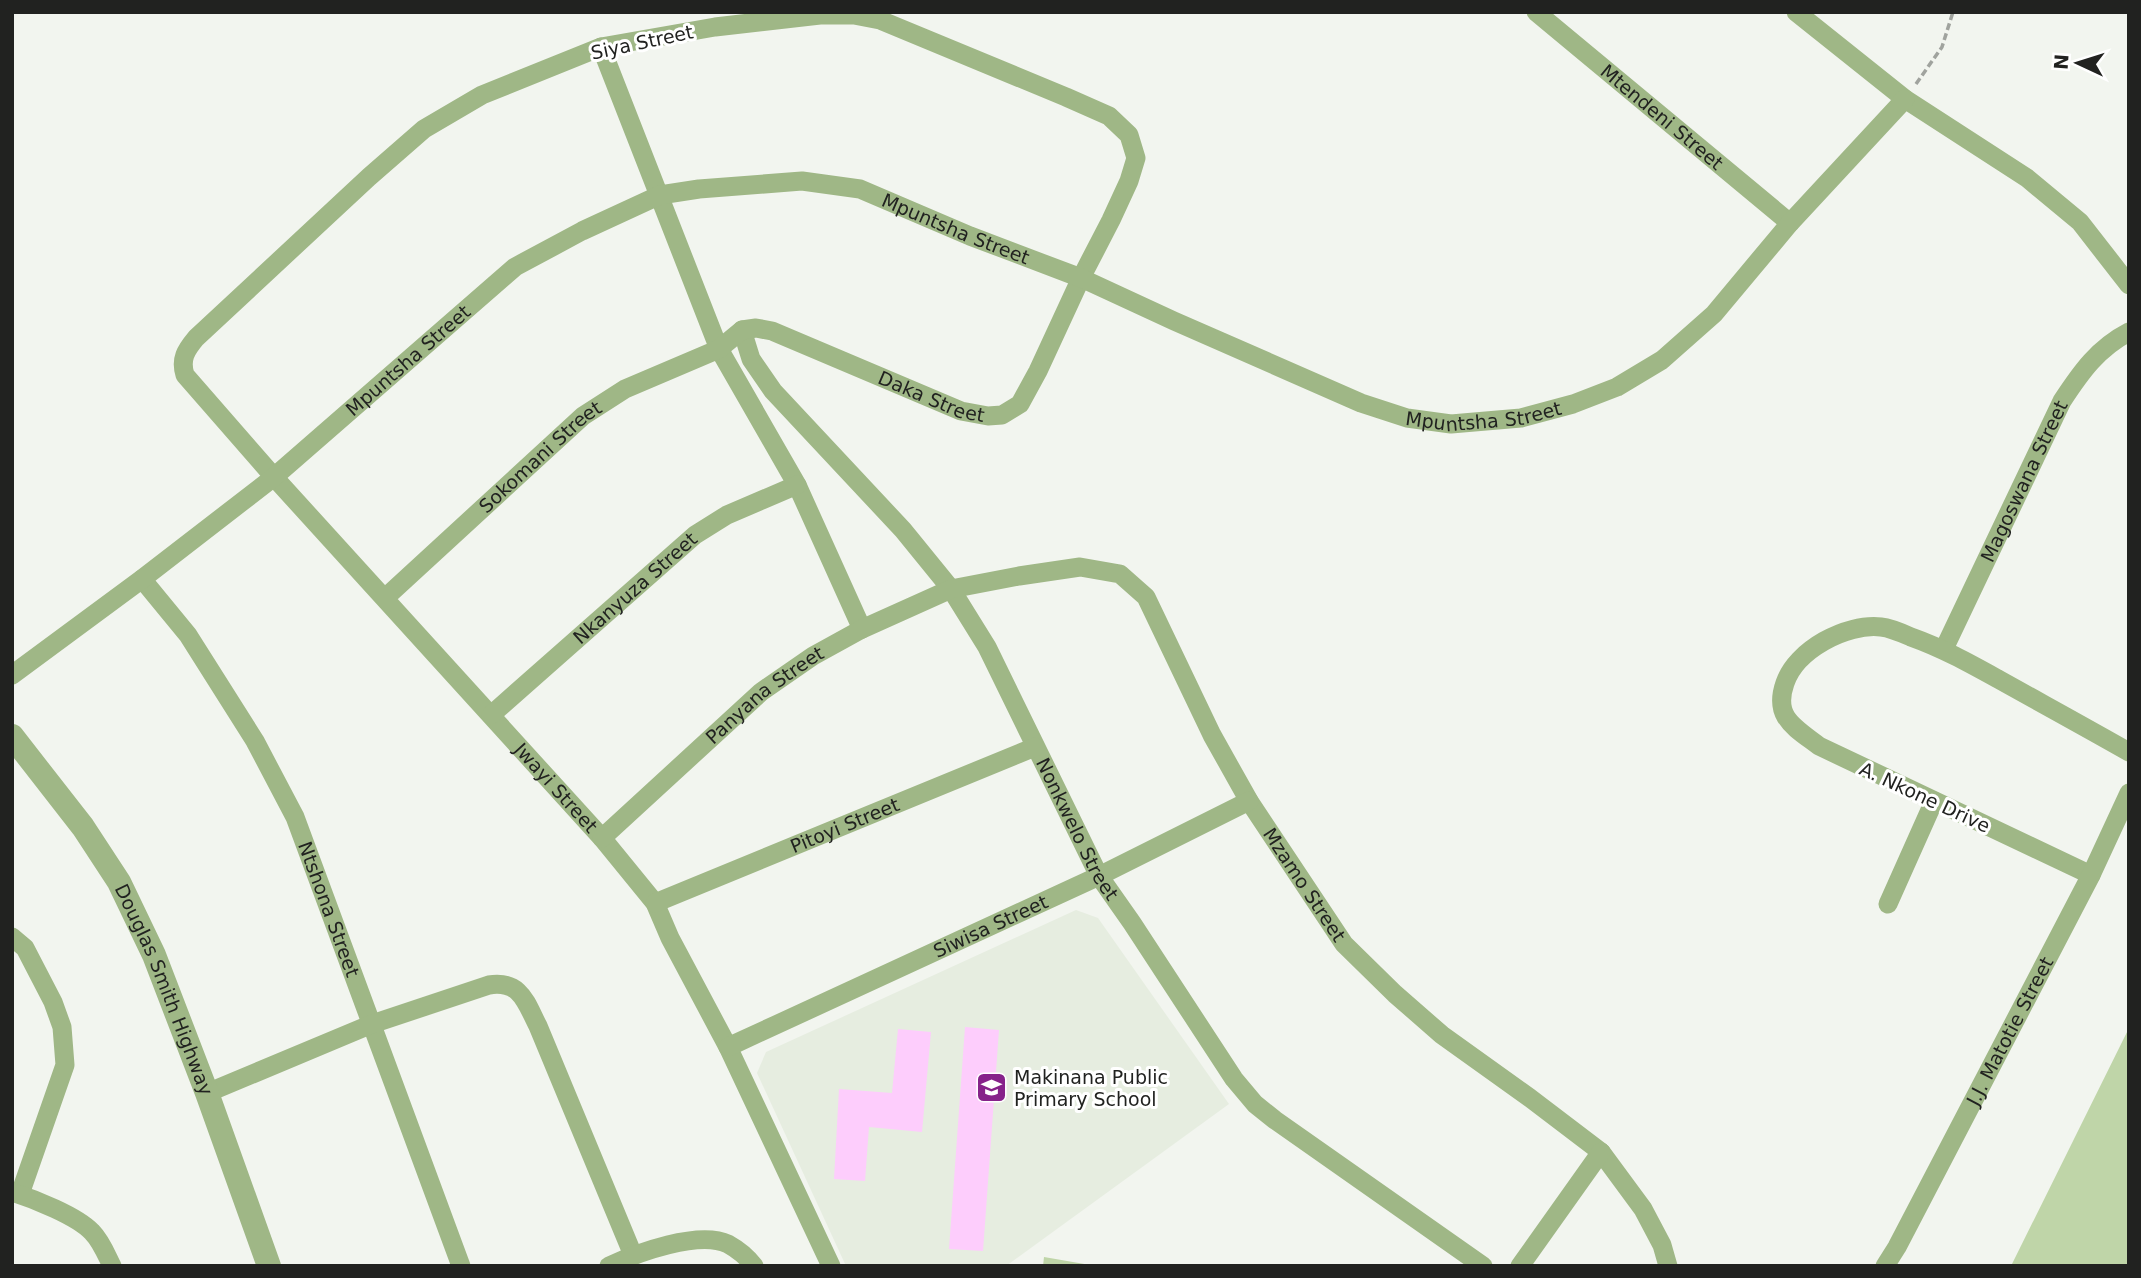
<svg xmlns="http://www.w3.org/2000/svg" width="2141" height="1278" font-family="'DejaVu Sans',sans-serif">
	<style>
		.built { fill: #e6ede0 }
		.green { fill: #bfd5a8 }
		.building { fill: #fdcdfc }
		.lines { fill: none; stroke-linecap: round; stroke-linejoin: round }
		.path { stroke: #a0a39e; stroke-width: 3.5; stroke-dasharray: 7 3.5; stroke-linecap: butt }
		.minor { stroke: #9fb786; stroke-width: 19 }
		.tertiary { stroke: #9fb786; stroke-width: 24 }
		.labels { text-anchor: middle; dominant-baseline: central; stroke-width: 6; stroke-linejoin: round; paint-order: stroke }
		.street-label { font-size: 19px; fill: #212220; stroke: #fff }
		.poi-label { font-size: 19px; fill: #212220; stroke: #fff; text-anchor: start }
	</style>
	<rect width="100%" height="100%" fill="#f2f5ef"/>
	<path class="built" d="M1076 910 1098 918 1229 1104 1006 1266H846L757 1073 766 1052Z"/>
	<path class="green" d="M2129 1028V1266H2011Z
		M1044 1257 1096 1266H1043Z"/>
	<path class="building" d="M965 1027 999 1030 983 1251 949 1249Z
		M898 1029 931 1032 922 1132 869 1127 865 1181 834 1179 839 1089 892 1093Z"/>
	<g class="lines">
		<path class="path" d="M1916 84 1942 47 1953 12"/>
		<g class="minor">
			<path id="s1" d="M1536 12 1790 223"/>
			<path d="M1796 12 1905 99 2027 178 2080 222 2129 285"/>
			<path d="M601 47 719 349 797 485 862 629"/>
			<path id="s2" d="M742 330 751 359 773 391 903 530 951 589 987 647 1099 876 1132 923 1234 1079 1255 1104 1275 1120 1483 1266"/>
			<path id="s3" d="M142 579 188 635 255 741 295 817 461 1266"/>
			<path id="s4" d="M385 598 583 416 625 389 719 349 742 330 756 328 772 331 961 411 988 416 1002 415 1020 404 1038 371 1081 278 1111 220 1129 181 1136 158 1129 135 1109 116 1066 97 880 20 854 15H820L715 27 601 47 482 95 424 129 369 177 196 338C186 350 180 359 185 375L274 477 602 838 655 903 670 938 728 1047 831 1266"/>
			<path id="s5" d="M1944 649 2062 401C2081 372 2098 348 2129 332"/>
			<path id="s6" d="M12 675 142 579 274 477 515 267 582 231 660 195 699 189 802 181 860 189 970 236 1081 278 1174 321 1361 403 1407 418 1451 424 1521 418 1573 404 1617 387 1662 360 1714 314 1790 223 1905 99"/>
			<path id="s7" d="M491 715 695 535 727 515 797 485"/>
			<path id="s8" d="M602 838 761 692 813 656 862 629 951 589 1019 576 1080 567 1120 574 1146 597 1212 735 1249 801 1344 944 1395 994 1442 1035 1530 1098 1601 1152 1643 1209 1662 1245 1668 1266"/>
			<path d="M2091 875 1819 746C1794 727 1773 717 1785 683 1796 650 1846 623 1881 627 1891 628 1902 633 1911 637 1942 648 1969 663 1998 679 2041 703 2085 727 2129 752"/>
			<path id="s9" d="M655 903 1035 747"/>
			<path d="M1888 904 1934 801"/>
			<path d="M12 937 25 948 53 1002 62 1027 65 1065 20 1194"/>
			<path id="s10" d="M728 1047 1099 876 1249 801"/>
			<path d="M207 1093 372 1024 489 985C521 980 526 1003 538 1026L633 1255"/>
			<path d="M12 1192C34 1199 77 1216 92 1232 101 1241 106 1254 112 1266"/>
			<path d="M609 1266C637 1253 699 1230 728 1244 737 1249 748 1258 754 1266"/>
			<path d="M1520 1266 1601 1152"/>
			<path id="s11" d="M1885 1266 1897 1247 2091 875 2129 793"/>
		</g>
		<path class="tertiary" id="s12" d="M12 736 83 827 119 882 154 955 207 1093 269 1266"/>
	</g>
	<defs>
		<symbol id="school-square" viewBox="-11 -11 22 22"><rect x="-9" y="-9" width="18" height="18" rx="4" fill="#86228a" stroke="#fff"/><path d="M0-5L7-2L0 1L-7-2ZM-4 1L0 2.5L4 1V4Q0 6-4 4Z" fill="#fff"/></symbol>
	</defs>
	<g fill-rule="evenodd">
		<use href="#school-square" x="974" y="1070" width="35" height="35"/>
	</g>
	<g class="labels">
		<g class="street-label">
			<text transform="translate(642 42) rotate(-12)">Siya Street</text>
			<text stroke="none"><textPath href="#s1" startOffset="164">Mtendeni Street</textPath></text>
			<text stroke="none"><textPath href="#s6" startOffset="1115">Mpuntsha Street</textPath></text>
			<text stroke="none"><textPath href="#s6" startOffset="506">Mpuntsha Street</textPath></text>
			<text stroke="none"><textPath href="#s4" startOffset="654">Daka Street</textPath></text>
			<text stroke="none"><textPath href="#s6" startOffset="1682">Mpuntsha Street</textPath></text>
			<text stroke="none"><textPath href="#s4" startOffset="210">Sokomani Street</textPath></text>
			<text stroke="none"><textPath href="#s5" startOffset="186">Magoswana Street</textPath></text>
			<text stroke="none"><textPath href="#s7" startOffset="192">Nkanyuza Street</textPath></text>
			<text stroke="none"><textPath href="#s8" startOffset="217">Panyana Street</textPath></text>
			<text stroke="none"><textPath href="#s4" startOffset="2704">Jwayi Street</textPath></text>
			<text transform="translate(1925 797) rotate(25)">A. Nkone Drive</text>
			<text stroke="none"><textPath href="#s9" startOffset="205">Pitoyi Street</textPath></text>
			<text stroke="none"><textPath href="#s2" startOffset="607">Nonkwelo Street</textPath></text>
			<text stroke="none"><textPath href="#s8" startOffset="968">Mzamo Street</textPath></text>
			<text stroke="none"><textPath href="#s3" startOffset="382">Ntshona Street</textPath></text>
			<text stroke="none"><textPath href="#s10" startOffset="289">Siwisa Street</textPath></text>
			<text stroke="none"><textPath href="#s12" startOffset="298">Douglas Smith Highway</textPath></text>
			<text stroke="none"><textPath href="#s11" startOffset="266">J.J. Matotie Street</textPath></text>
		</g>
		<g class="poi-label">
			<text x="1014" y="1077">Makinana Public<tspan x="1014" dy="22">Primary School</tspan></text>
		</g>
	</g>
	<rect width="2141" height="1278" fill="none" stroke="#212220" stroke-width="28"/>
	<g transform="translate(2078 63) rotate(274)" stroke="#ffffff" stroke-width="5" paint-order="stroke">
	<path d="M0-5L12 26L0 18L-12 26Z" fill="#212220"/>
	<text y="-10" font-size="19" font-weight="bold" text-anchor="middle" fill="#212220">N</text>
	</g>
</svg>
